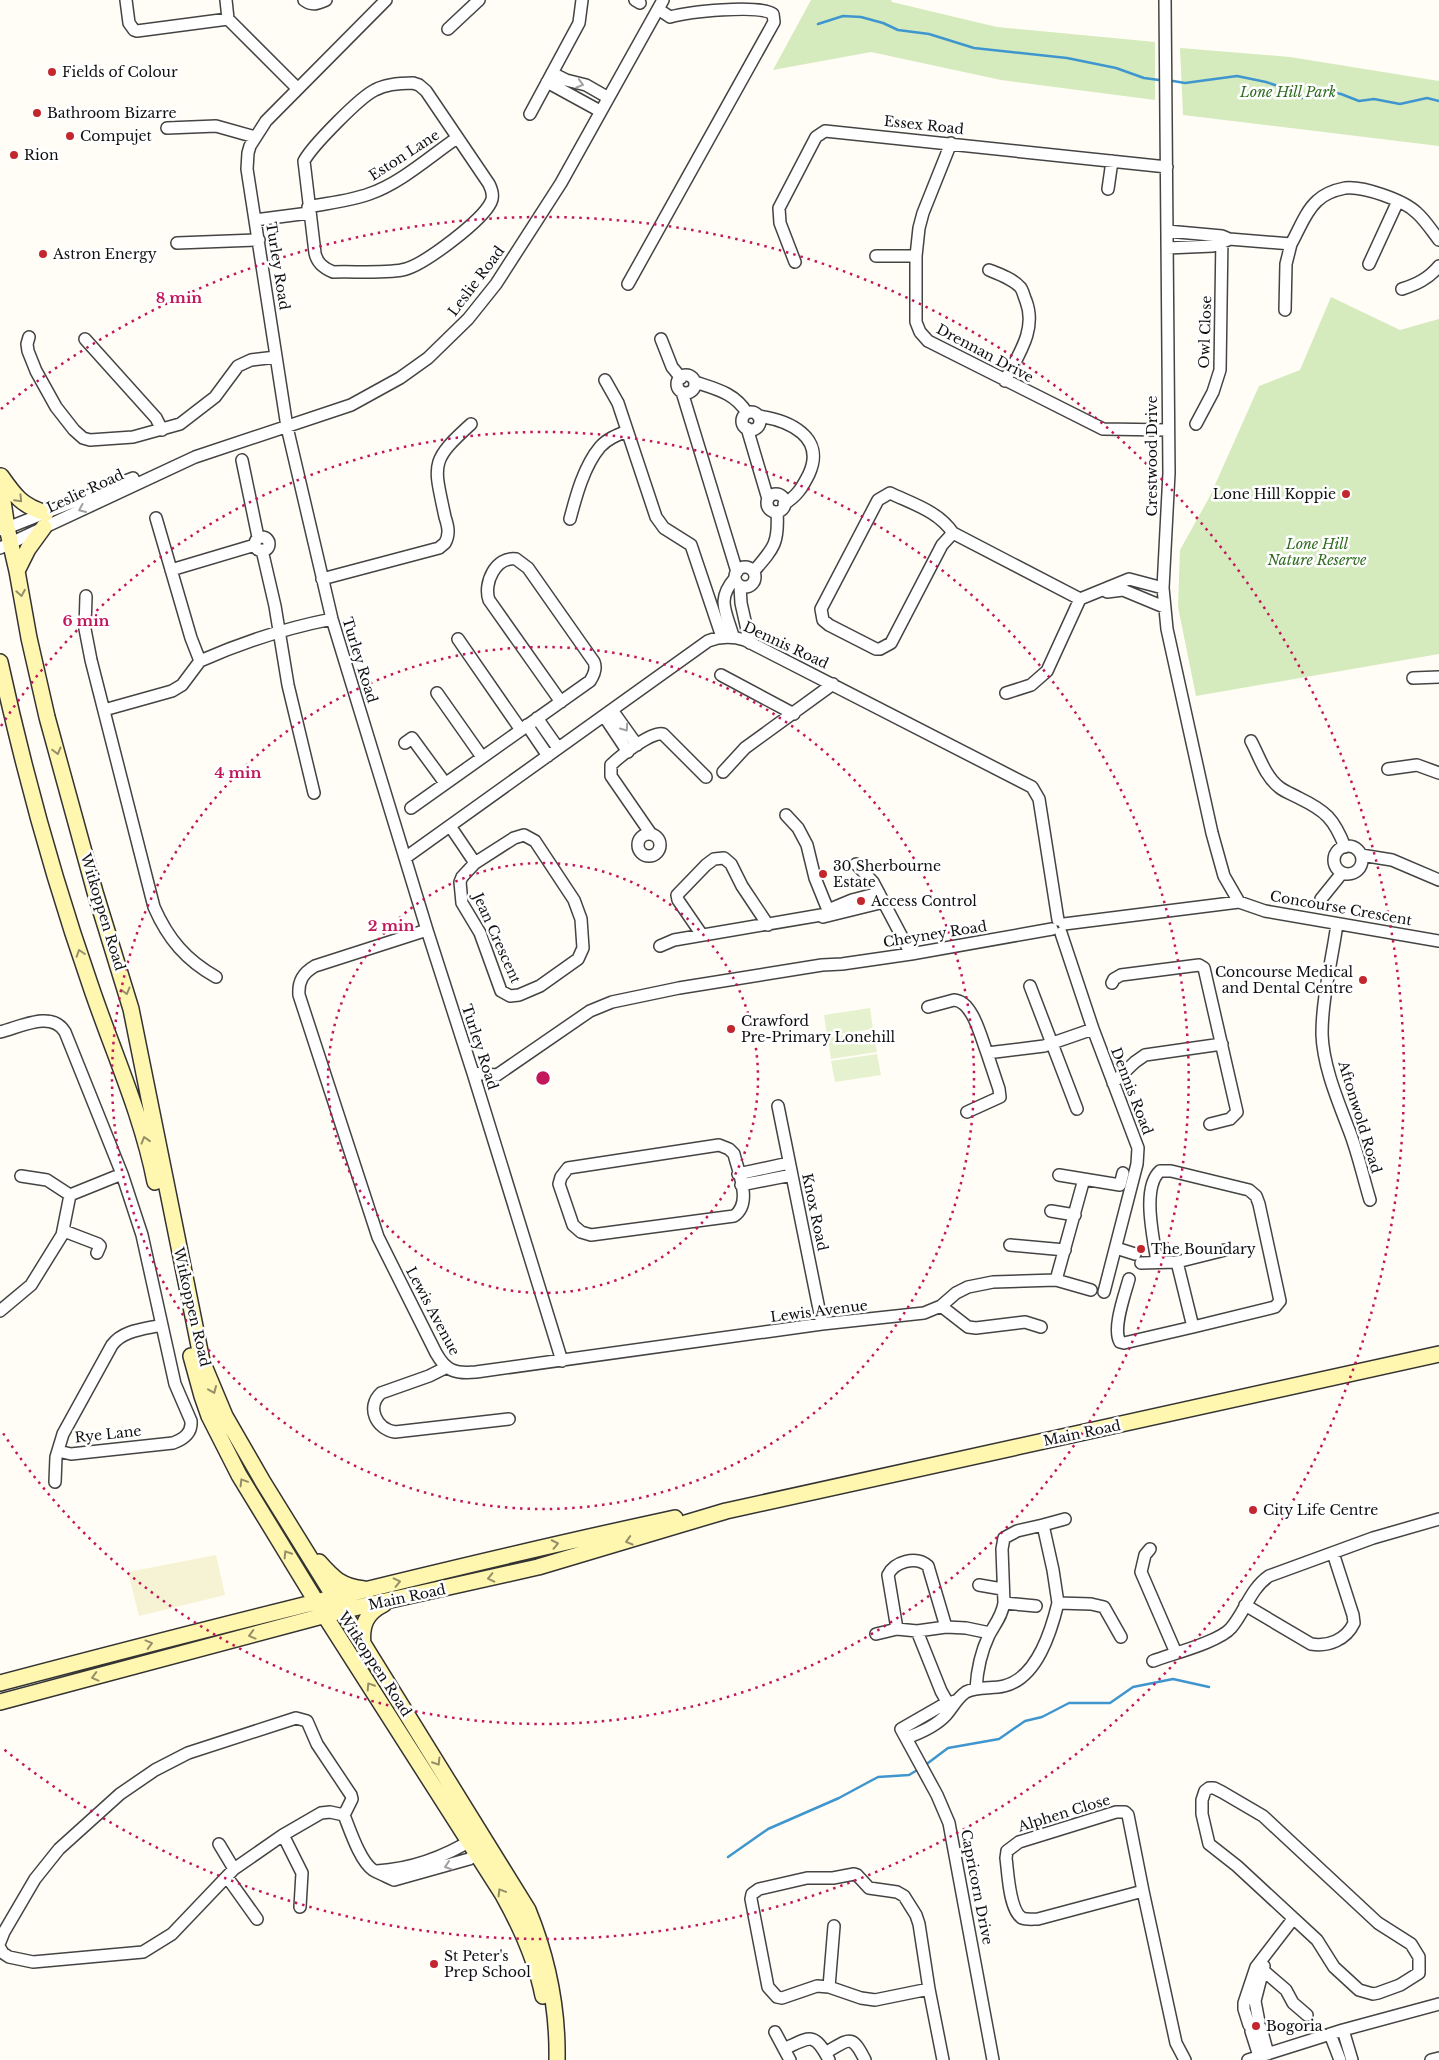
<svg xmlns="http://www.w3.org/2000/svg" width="1439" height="2060" font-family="'Libre Baskerville',serif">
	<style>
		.farmland { fill: #f6f3d4 }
		.green { fill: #d5ebbd }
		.pitch { fill: #e6f2cf }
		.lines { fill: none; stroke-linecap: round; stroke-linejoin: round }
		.stream { stroke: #3f96cf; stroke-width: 2.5 }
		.minor-casing { stroke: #444; stroke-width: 14 }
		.secondary-casing { stroke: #333; stroke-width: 18 }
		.minor { stroke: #fff; stroke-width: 11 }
		.secondary { stroke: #fff6b0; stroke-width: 15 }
		.oneway { stroke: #a0a0a0 }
		.oneway2 { stroke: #948f68 }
		.ring { fill: none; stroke: #c2185b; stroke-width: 2.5; stroke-dasharray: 2.5 5 }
		.poi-dot { fill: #c4262e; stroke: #fff; stroke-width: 2 }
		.labels { text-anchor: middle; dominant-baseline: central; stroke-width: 5; stroke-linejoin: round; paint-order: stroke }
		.poi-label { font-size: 14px; fill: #111; stroke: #fff; text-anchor: start }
		.park-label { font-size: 14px; font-style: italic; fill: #2f6b1f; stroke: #fff }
		.street-label { font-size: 14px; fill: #111; stroke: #fff }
		.centre { fill: #c2185b; stroke: #fff; stroke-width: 2.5 }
		.ring-label { font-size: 15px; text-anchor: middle; font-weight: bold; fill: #c2185b; stroke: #fff; stroke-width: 5; stroke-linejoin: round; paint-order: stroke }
	</style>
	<rect width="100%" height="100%" fill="#fffdf5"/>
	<path class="farmland" d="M216 1555 225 1595 139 1616 128 1572Z"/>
	<path class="green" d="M811 0H891L892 2 997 27 1155 42V100L1001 80 871 52 773 70Z
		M1180 48 1290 57 1439 81V146L1183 115Z
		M1331 297 1400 330 1439 319V654L1196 696 1178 607 1180 550 1210 496 1259 386 1300 370Z"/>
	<path class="pitch" d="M870 1008 873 1029 827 1036 824 1015Z
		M873 1031 877 1052 831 1059 828 1038Z
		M877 1054 881 1075 835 1082 831 1061Z"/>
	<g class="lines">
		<path class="stream" d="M818 24 843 16 861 17 883 23 898 30 929 34 974 48 1067 58 1116 68 1144 78 1159 80
			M1173 81 1185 83 1237 76 1266 82 1278 86 1290 96 1302 98 1330 92 1341 94 1359 101 1374 99 1400 104 1427 98 1439 101
			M924 1766 948 1748 999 1739 1025 1721 1042 1717 1069 1703H1110L1133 1687 1173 1679 1209 1687
			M728 1857 768 1829 839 1798 878 1777 909 1775 919 1769"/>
		<defs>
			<path id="minor" d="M126 0 129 23 134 30 137 31 228 19 297 88
				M226 0 228 19
				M304 0C312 6 317 4 326 0
				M386 0 266 121 250 146 248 153 247 169 287 427 332 619 427 930 473 1073 562 1361
				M635 0 640 3
				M1165 0 1169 473 1163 588 1167 629 1212 833 1224 876 1239 902
				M448 29 479 0
				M552 73 566 80 586 85 607 97
				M547 82 600 111
				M413 83 419 85 426 91 489 184C492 190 494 196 491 202 482 221 426 263 406 269 391 274 351 271 333 272 323 268 317 263 315 253L304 161C312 146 360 97 375 90 386 84 400 83 413 83Z
				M530 114 579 23 582 0
				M167 128 216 126 255 137
				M951 143 923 213 919 228 916 256V322L920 332 928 341 1103 429 1168 430
				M1108 189 1112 161
				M308 207C328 203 350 201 369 194 401 183 429 157 457 138
				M255 220 309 213
				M1167 231 1222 236 1229 239 1291 244C1299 230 1305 212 1317 201 1324 194 1335 190 1345 188 1363 186 1404 200 1417 213 1425 220 1432 231 1439 240
				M177 243 259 240
				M1167 248 1213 246 1228 240
				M876 256H916
				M795 262 780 223 779 208 816 137 825 131 1167 167
				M1369 264 1398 201
				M989 270C999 274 1013 279 1020 287 1023 290 1024 297 1026 301 1037 330 1018 355 1005 381
				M628 284 774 22 773 14C758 4 688 12 670 17L658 9
				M1402 289C1417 284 1428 279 1439 266
				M1285 310 1286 264 1291 244
				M29 337 27 344 28 351 36 371 56 407 74 430 83 438 90 440 133 437 180 424 215 397 238 366 251 360 276 357
				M85 339 156 418 162 430
				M661 339 672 367 681 378
				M677 384a9 9 0 1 1 18 0a9 9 0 1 1-18 0Z
				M605 380 618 403 656 517 664 528 691 545 722 637
				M695 382C716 389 735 393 747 413
				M682 392 737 572
				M742 421a9 9 0 1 1 18 0a9 9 0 1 1-18 0Z
				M758 416C789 420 826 437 809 474 802 488 797 496 784 504
				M1196 424 1213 392 1220 370 1222 236
				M747 428 768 499
				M242 460 258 537
				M767 503a9 9 0 1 1 18 0a9 9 0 1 1-18 0Z
				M156 518 191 638 200 661C243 642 286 628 332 619
				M570 519C576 496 584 466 600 447 607 439 617 435 627 431
				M2 530 133 478
				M953 533 942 545 891 643 880 649H876L829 625 823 620 821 609 878 500 890 493C913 504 938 511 953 533L1080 599 1047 671 1031 685 1006 693
				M255 544a7 7 0 1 1 14 0a7 7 0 1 1-14 0Z
				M0 548 195 457 351 405 400 378 428 358 468 319 496 284 561 183 663 0
				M262 550 275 606 288 685 314 793
				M735 577a10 10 0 1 1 20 0a10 10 0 1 1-20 0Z
				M171 570 255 545
				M754 571C774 548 779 543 777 512
				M322 579 439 548 445 543C450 534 448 526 445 517 434 464 429 462 471 424
				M740 586 741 603 750 643
				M1107 592 1123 590 1164 607
				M86 596 85 629 91 660 154 907C168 939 186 960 216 977
				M1080 599 1129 579 1163 588
				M733 636C726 611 716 600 735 578
				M458 639 521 730
				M721 675 794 714
				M1413 678 1439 677
				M437 693 482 757
				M104 710 172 691 182 685 200 661
				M612 710 637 745
				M604 716 628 752
				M537 718 558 748
				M527 725 548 756
				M1251 741C1259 756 1265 776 1279 787 1285 792 1292 794 1299 798 1326 811 1334 819 1345 847
				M405 743 412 738 445 783
				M1388 769 1417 765 1439 773
				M723 772 745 748 833 684
				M411 808 590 681C594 675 597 669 594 662L528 568 516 559C496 556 483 583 489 600L561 702
				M786 815 798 828 807 845 815 878 830 915
				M450 826 475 863
				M651 834 611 776V765C620 756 652 731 663 734L706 777
				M638 845a11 11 0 1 1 22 0a11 11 0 1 1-22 0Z
				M524 835 535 841 574 900 581 919 583 948 578 959 540 986 519 995 510 996 501 991 480 933 462 903 460 882 462 877 475 863 514 838Z
				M1334 860a14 14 0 1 1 28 0a14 14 0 1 1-28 0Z
				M1361 855 1392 860 1439 880
				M405 858 708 641C721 636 732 636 745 640L1032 787 1039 799 1058 920
				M856 864 873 882 911 954
				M1321 899 1342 873
				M828 910 852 900 879 893
				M1064 924 1239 902 1265 911 1439 941
				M1337 924C1332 960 1322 998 1322 1034 1323 1066 1338 1101 1349 1130 1358 1153 1363 1177 1370 1200
				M427 930 315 966C303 973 298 981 299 995L378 1237 436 1353C446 1371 455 1374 476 1372L822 1324 924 1313 941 1306 956 1293 968 1287 993 1282 1056 1280 1084 1179
				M1061 933 1093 1029 1138 1148 1137 1164 1104 1292
				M702 935 678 900 677 895 706 865 714 859 724 858 731 864 742 886 768 925
				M660 946 674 940 821 915 823 917 884 902
				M1112 983 1114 979 1121 975 1199 965 1204 968 1237 1112 1230 1119 1210 1124
				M1030 986 1077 1109
				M928 1007 954 1000C973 1001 981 1038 987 1053L1044 1046 1093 1029
				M0 1032C20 1027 52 1010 65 1032L122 1174 142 1235 175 1384 191 1421C192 1433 184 1439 173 1443L71 1454 58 1451
				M473 1073 497 1075 590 1011 612 1002 679 988 822 965 842 964 911 954 1052 929
				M1113 1083 1135 1062 1145 1055 1222 1044
				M778 1106 822 1324
				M967 1112 1000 1097 999 1089 987 1053
				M719 1145 729 1149 734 1154C738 1172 753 1203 734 1216L591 1235 581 1232 573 1225 559 1184 561 1177 568 1168Z
				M738 1174 789 1163
				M1059 1175 1120 1185 1123 1173
				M21 1176 47 1180 70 1195
				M741 1185 792 1175
				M70 1195 122 1174
				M1051 1211 1075 1215
				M64 1231 98 1244 100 1246 97 1253
				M1010 1245 1065 1250
				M1116 1248 1135 1254
				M1157 1262C1154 1240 1141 1188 1160 1171H1171L1249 1190 1256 1196 1259 1204 1280 1301 1275 1307 1193 1327 1177 1262
				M1141 1263 1177 1262 1225 1250
				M1129 1279C1125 1294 1112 1329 1120 1342L1124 1343 1193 1327
				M1056 1280 1091 1290
				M941 1306 968 1327 976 1328 1025 1322 1041 1327
				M0 1311 31 1285 62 1235 70 1195
				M445 1368 429 1376 381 1393C366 1407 376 1429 395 1432L509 1419
				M55 1482 56 1457 63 1434 112 1345C123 1330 145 1329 162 1325
				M1150 1549 1145 1555 1141 1572 1176 1653
				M979 1585 1002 1589
				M1058 1603 1053 1570 1043 1525 1065 1519
				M1245 1605 1311 1644C1328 1647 1346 1640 1354 1623L1353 1615 1333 1553
				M1036 1606 1004 1603 1002 1549 1004 1538 1017 1531 1043 1525
				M897 1629 917 1631 946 1627
				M917 1631 941 1691 950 1707
				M876 1634 897 1629 888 1575C894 1562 916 1555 928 1566L946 1627 966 1628 990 1633
				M1153 1661C1171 1654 1219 1642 1231 1628 1245 1612 1250 1589 1269 1576L1373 1538 1439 1519
				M976 1689C977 1670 981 1652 989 1635 995 1624 1002 1616 1004 1603
				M955 1701 941 1706 901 1729 937 1795 949 1823 993 2060
				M906 1738C920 1733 936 1726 946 1715 953 1707 957 1698 966 1692 977 1686 992 1689 1004 1686 1037 1678 1051 1632 1058 1603L1091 1604 1104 1607 1121 1637
				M1209 1788H1214L1222 1792 1263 1816 1378 1923 1411 1944 1419 1957V1973L1400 1985 1378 1993 1373 1994 1359 1990 1334 1967 1317 1940 1237 1866 1209 1844 1202 1814V1800L1205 1791Z
				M283 1835 302 1873 300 1907
				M219 1844 234 1869
				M377 1871C411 1869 446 1856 475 1838
				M227 1877 257 1919
				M1143 1891 1038 1919C1033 1919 1027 1920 1022 1918 1009 1910 1008 1872 1006 1858L1007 1851 1019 1842 1116 1812H1125L1128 1815 1143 1891 1176 2043 1185 2060
				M0 1942 4 1932 35 1879 59 1849 120 1794 155 1770 188 1753 296 1718 307 1721 317 1744 351 1795 352 1799 344 1815
				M0 1948 3 1953 9 1957 33 1962 143 1952 172 1934 234 1869 283 1835 321 1813 330 1812 344 1815C350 1830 360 1861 373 1870 380 1874 388 1877 394 1880L469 1859 483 1850
				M1256 1967 1264 1971 1286 1990 1293 2003 1307 2015
				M829 1987 834 1926
				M929 1989 875 2000 861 1998 829 1987 817 1986 782 1998 777 1997 768 1987 751 1899 752 1894 759 1889 807 1878H833L854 1874 857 1875 869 1888 897 1892 904 1896 916 1915 919 1924 929 1989 943 2060
				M1259 2022 1255 2001 1264 1966
				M1249 2025 1244 2009V2003L1256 1967 1293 1919
				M1261 2028 1268 2054
				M1343 2030 1352 2060
				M1251 2031 1259 2056
				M775 2032 790 2060
				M1330 2034 1340 2060
				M784 2049C810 2037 814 2031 829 2060
				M825 2053C849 2040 851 2032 865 2060
				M1248 2060 1343 2030 1439 2004
				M1431 2060 1439 2058"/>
			<path id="secondary" d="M1 476C15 496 22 506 46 513
				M0 481 7 528 17 571 29 638 47 717 95 892 131 1009 202 1361 225 1416 263 1482 528 1910C548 1959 558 2007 557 2060
				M17 571 28 549 44 527
				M0 662C24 772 54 881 91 987 113 1052 142 1115 155 1182
				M191 1356 202 1396 209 1416 239 1475 325 1616 503 1895C521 1927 536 1960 543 1996
				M319 1562C334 1579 341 1586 364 1589
				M363 1645C361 1625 366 1613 384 1604
				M0 1683C224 1624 448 1567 675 1518
				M0 1702 341 1611 538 1567 726 1511 1439 1354"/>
		</defs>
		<use href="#minor" class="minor-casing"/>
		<use href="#secondary" class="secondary-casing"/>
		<use href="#minor" class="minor"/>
		<use href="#secondary" class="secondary"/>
	</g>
	<defs><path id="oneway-chevron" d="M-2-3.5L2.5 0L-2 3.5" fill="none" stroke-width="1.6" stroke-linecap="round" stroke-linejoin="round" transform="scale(1.25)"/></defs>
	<g class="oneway">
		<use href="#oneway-chevron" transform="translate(580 84) rotate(16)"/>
		<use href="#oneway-chevron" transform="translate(82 509) rotate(156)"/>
		<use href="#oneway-chevron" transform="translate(625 728) rotate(55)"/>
		<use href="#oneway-chevron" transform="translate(448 1866) rotate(162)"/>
	</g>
	<g class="oneway2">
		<use href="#oneway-chevron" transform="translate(19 499) rotate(46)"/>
		<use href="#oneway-chevron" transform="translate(21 593) rotate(80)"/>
		<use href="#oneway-chevron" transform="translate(57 751) rotate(75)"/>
		<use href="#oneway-chevron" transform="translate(80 953) rotate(-108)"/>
		<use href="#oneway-chevron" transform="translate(126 991) rotate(75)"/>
		<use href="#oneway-chevron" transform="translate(145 1140) rotate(-107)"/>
		<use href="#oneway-chevron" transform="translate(213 1390) rotate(67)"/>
		<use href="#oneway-chevron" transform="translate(243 1482) rotate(-121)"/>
		<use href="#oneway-chevron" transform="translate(629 1541) rotate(164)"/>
		<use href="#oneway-chevron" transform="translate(555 1544) rotate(-12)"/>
		<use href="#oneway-chevron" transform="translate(287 1554) rotate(-122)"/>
		<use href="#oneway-chevron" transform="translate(491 1578) rotate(167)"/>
		<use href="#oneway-chevron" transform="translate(397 1582) rotate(-13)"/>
		<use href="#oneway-chevron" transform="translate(252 1635) rotate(165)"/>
		<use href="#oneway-chevron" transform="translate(149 1644) rotate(-15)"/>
		<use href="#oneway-chevron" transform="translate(95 1677) rotate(165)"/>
		<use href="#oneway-chevron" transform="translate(370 1686) rotate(-123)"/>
		<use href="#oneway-chevron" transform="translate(437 1762) rotate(58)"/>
		<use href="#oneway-chevron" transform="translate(501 1892) rotate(-121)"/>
	</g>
	<g class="ring">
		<circle cx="543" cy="1078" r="215"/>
		<circle cx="543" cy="1078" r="431"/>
		<path d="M1 726A646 646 0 1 1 1 1430"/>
		<path d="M1 409A861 861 0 1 1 1 1747"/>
	</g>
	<g class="poi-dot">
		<circle cx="52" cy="72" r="5"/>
		<circle cx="37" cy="113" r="5"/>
		<circle cx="70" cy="136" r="5"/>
		<circle cx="14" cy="155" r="5"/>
		<circle cx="43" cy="254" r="5"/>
		<circle cx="1346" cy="494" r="5"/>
		<circle cx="823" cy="874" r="5"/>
		<circle cx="861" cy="901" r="5"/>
		<circle cx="1363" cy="980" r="5"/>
		<circle cx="731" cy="1029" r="5"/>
		<circle cx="1141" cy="1249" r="5"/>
		<circle cx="1253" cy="1510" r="5"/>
		<circle cx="434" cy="1964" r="5"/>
		<circle cx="1256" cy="2026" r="5"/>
	</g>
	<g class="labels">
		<g class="poi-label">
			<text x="62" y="72">Fields of Colour</text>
			<text x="47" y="113">Bathroom Bizarre</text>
			<text x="80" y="136">Compujet</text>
			<text x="24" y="155">Rion</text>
			<text x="53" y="254">Astron Energy</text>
			<text x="1336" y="494" text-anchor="end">Lone Hill Koppie</text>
			<text x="833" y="866">30 Sherbourne<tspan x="833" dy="16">Estate</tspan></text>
			<text x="871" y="901">Access Control</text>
			<text x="1353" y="972" text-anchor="end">Concourse Medical<tspan x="1353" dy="16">and Dental Centre</tspan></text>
			<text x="741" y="1021">Crawford<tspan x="741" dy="16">Pre-Primary Lonehill</tspan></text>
			<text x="1151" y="1249">The Boundary</text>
			<text x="1263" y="1510">City Life Centre</text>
			<text x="444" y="1956">St Peter's<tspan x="444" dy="16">Prep School</tspan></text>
			<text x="1266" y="2026">Bogoria</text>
		</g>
		<g class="park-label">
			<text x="1288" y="92">Lone Hill Park</text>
			<text x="1317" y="544">Lone Hill<tspan x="1317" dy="16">Nature Reserve</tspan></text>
		</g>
		<g class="street-label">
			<text transform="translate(924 125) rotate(6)">Essex Road</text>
			<text transform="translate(404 155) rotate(-33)">Eston Lane</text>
			<text transform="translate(278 266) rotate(81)">Turley Road</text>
			<text transform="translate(476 281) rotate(-53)">Leslie Road</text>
			<text transform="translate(1205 332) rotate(-88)">Owl Close</text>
			<text transform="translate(985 353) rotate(28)">Drennan Drive</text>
			<text transform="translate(1152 456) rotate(-90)">Crestwood Drive</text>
			<text transform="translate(85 491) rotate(-25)">Leslie Road</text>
			<text transform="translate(786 645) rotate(25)">Dennis Road</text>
			<text transform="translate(360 660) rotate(73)">Turley Road</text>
			<text transform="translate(1341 908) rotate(10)">Concourse Crescent</text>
			<text transform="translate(103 912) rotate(73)">Witkoppen Road</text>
			<text transform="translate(935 934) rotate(-9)">Cheyney Road</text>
			<text transform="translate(497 938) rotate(66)">Jean Crescent</text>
			<text transform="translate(480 1047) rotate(72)">Turley Road</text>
			<text transform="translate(1132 1091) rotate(69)">Dennis Road</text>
			<text transform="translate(1360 1117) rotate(73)">Aftonwold Road</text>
			<text transform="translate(815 1212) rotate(78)">Knox Road</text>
			<text transform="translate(192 1307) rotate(77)">Witkoppen Road</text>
			<text transform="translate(433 1311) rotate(62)">Lewis Avenue</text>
			<text transform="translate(819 1311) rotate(-7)">Lewis Avenue</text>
			<text transform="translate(1082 1433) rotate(-12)">Main Road</text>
			<text transform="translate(108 1434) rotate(-6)">Rye Lane</text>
			<text transform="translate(407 1597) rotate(-12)">Main Road</text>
			<text transform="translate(375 1664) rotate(57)">Witkoppen Road</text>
			<text transform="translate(1064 1813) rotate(-17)">Alphen Close</text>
			<text transform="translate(977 1887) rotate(79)">Capricorn Drive</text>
		</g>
	</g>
	<circle cx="543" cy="1078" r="8" class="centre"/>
	<g class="ring-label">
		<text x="179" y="303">8 min</text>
		<text x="86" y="626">6 min</text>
		<text x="238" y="778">4 min</text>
		<text x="391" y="931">2 min</text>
	</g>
</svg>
